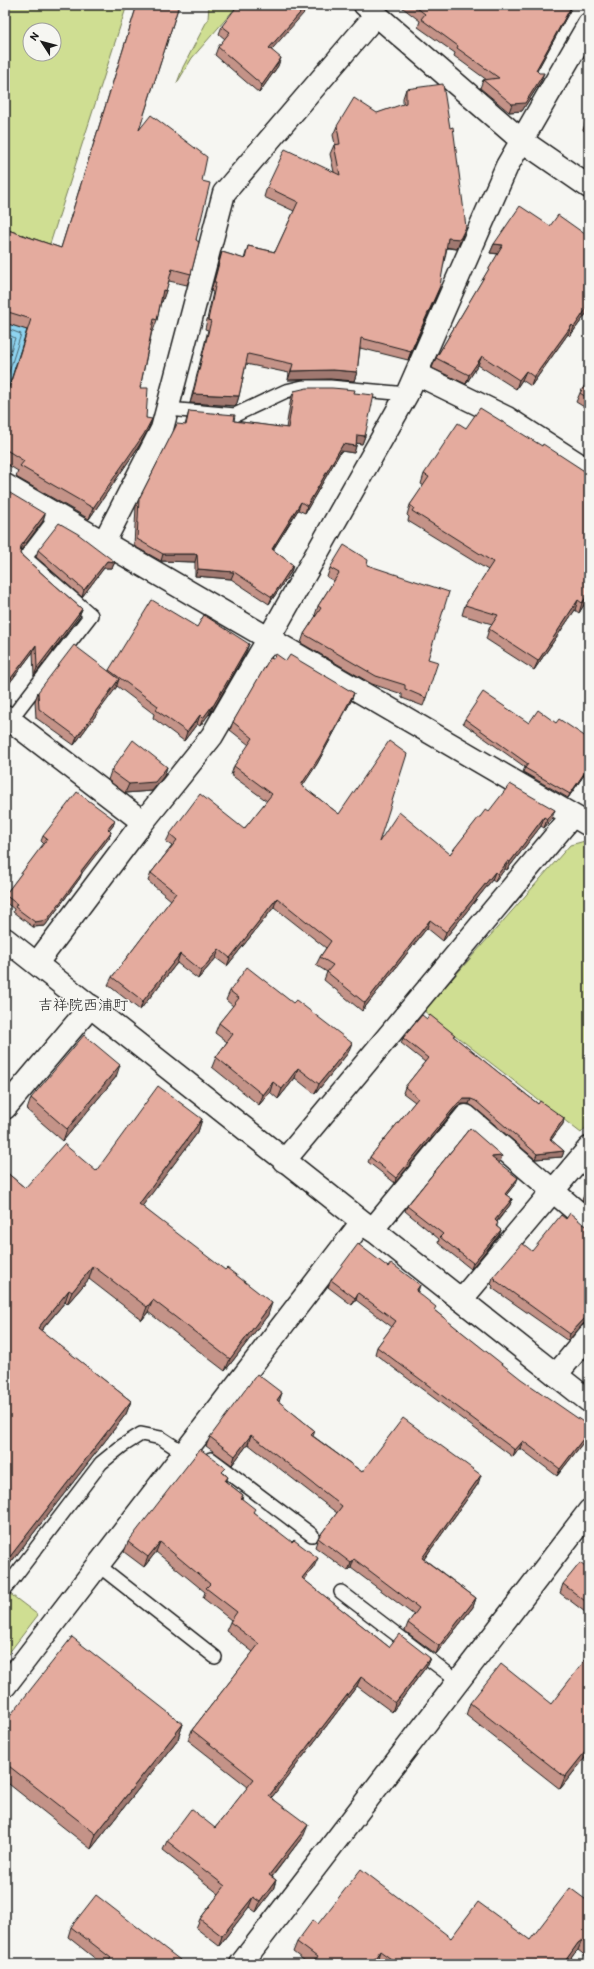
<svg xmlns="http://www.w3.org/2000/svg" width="594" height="1969" font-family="Itim,'Klee One',sans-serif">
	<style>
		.green { fill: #cfde92; stroke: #767d57; fill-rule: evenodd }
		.water { fill: #8ed3ef; stroke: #608a9b }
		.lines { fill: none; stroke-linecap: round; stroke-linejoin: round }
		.shore { stroke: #4a6570; stroke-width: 1 }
		.lane-casing { stroke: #1c1c1c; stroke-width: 16 }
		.street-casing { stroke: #1c1c1c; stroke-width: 25 }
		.secondary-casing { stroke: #1c1c1c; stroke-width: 25 }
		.lane { stroke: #f6f6f2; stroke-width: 13 }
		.street { stroke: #f6f6f2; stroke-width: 22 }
		.secondary { stroke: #f6f6f2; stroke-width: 22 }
		.wall { fill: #c49388; stroke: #1c1c1c }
		.shaded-wall { fill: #a0786f; stroke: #1c1c1c }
		.building { fill: #e4ab9e; stroke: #1c1c1c }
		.labels { text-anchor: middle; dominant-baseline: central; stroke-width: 3; stroke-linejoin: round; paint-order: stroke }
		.neighbourhood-label { font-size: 15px; fill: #1c1c1c; stroke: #f6f6f2 }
	</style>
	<rect width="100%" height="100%" fill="#f6f6f2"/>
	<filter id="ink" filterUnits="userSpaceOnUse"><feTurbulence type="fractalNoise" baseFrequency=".025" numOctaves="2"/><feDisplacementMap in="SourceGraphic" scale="8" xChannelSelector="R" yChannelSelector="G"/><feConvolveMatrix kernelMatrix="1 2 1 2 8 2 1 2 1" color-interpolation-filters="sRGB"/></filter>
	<g filter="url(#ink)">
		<path class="green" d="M5 5H127L49 247 5 232ZM30 30H54V54H30Z
			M209 5H238L192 58 177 83 183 67 208 19Z
			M585 841 589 843V1124L581 1133 424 1011 570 845Z
			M9 1593 38 1615 5 1658V1599Z"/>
		<path class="water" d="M5 323 27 330 5 399Z"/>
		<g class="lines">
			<path class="shore" d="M5 328 21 334 5 385
				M5 333 15 338 5 369"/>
			<defs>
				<path id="lane" d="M168 409 235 415 286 391 303 387H330L407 394
					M10 720 91 615 25 558 57 516
					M211 1459 312 1535
					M98 1565 215 1657
					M5 1589 101 1463 122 1446 141 1434 161 1438 184 1453
					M341 1592 459 1682"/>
				<path id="street" d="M365 5 521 140 589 187
					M417 374 507 418 589 471
					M5 485 589 825
					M104 542 162 429 224 193 376 15
					M5 716 143 822
					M37 963 143 822 212 736 269 638 407 394 507 166 589 24
					M5 1108 91 1006
					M284 1161 572 816
					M372 1230 466 1116 589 1222
					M461 1300 589 1148
					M556 1375 589 1335
					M5 1686 362 1222
					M241 1964 589 1511"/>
				<path id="secondary" d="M5 939 589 1401"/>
			</defs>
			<use href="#lane" class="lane-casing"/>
			<use href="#street" class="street-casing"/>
			<use href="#secondary" class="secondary-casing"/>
			<use href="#lane" class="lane"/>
			<use href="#street" class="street"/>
			<use href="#secondary" class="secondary"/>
		</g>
		<path class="wall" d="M137 5H179L139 130 202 181 196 240 191 274 187 285 169 281 162 302H161L157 320 153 331H152L140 388 146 418 148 430 139 446 89 519 16 477 18 471 5 463V399L27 330 5 323V229L61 248Z
			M399 5H573L537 71 541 81 522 111 509 112 480 88 483 80H487L454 56 455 53 418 27 420 21Z
			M222 26 272 50 278 66 259 93 215 55 218 47 225 39 219 34Z
			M406 89 463 236 457 249 447 248 437 295 408 360 360 348 357 372 354 381 330 379 288 380 289 373 246 364 239 396 236 406 190 403 208 330 205 329 213 292 211 291 219 261 222 252 244 259 248 246 275 252 294 211 264 197 267 187 334 172 330 154 334 145 335 144 333 135 337 126 403 105V98Z
			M589 117V134L583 130 586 121Z
			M494 244 589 310 570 336 568 334 531 386 522 380 516 389 478 365 466 384 432 368 436 358 498 254 490 253Z
			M589 379V410L576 402 580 393Z
			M294 391 354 393 365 436 362 444 357 443 356 446 354 453 341 451 305 513 298 510 273 550 293 565 291 572 269 604 231 579 195 576V562L161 561 134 546 136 506 139 499 185 425 189 411 234 421 286 428 291 398Z
			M466 428 542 446 589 474V597L579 613 575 610 534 670 486 639 489 629 492 624 462 615 465 605 488 570 408 521 409 517 407 515 410 505 424 486 421 484 424 474Z
			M5 490 43 521 21 550 20 554 82 609 79 616 34 676 33 652 5 689Z
			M38 550 115 562 112 568H104L82 597 36 557Z
			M367 565 428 659 426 698 423 706 402 698V694L372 684 301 643 304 634 316 616 315 615 318 606 334 581 327 577 330 568Z
			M197 627 246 652 210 715 209 714 200 726 197 724 184 741 153 718 154 714 117 686 74 745 36 718 35 701 38 692 109 671V670Z
			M273 659 286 661 354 693 351 701 317 764 302 786 339 814 379 842 450 854 480 817 489 811 552 818 544 828 541 826 507 870 505 869 495 882 492 880 443 941 427 928 362 1011 324 980 327 972 316 965 320 957 326 948 274 907 227 966 216 958 198 979 177 963 140 1010 108 985 112 977 171 900 148 881 151 873 172 846 166 842 170 834 244 829 267 801 231 775 234 766 249 745 230 730 233 722Z
			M465 719 529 723H556L589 739V768L568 798 523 772 525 767 463 723Z
			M167 767 164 776 152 791 125 793 108 780 111 771Z
			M115 820 113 826 109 830 111 832 109 838 82 872 80 878 45 926 33 927 13 912 14 909 5 902V895L44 844 41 841 43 836Z
			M230 991 348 1053 315 1094 295 1078 278 1099 270 1092 259 1105 212 1067 216 1057 227 1042 215 1033 219 1023 233 1006 226 1000Z
			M454 1037 538 1104 564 1118 563 1124 551 1140 564 1151 562 1157 535 1159 474 1107 469 1104H462L456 1108 395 1183 368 1162 370 1157 415 1102 403 1093 405 1087 425 1062 401 1043 403 1038Z
			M116 1077 63 1141 27 1110 31 1098Z
			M202 1119 198 1132 142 1206 268 1315 225 1371 148 1312 142 1320 89 1279 67 1304 65 1302 41 1331 131 1401 126 1414 5 1570V1171L25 1188 96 1171Z
			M470 1128 500 1162H497L516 1183 506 1195 512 1199 510 1205 497 1222V1227L501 1230 499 1235 471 1269 438 1243 439 1239 405 1211 407 1206Z
			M589 1187V1206L582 1200 585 1193Z
			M493 1277 584 1323 568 1341 492 1288 493 1286 491 1284Z
			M331 1280 417 1293 435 1311 589 1435 557 1476 520 1448 513 1457 375 1354 377 1347 392 1327 356 1300 352 1305 328 1287Z
			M279 1402 315 1431 313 1436 362 1472 478 1484 424 1559 476 1598 473 1607 436 1654 405 1631 408 1623 414 1615 351 1568 348 1571 315 1547 318 1538 337 1513 248 1444 232 1465 206 1446 210 1437Z
			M224 1473 228 1477 226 1482 243 1495 242 1499 254 1513 314 1567 304 1580 389 1647 430 1658 426 1667 392 1712 357 1686 272 1797 304 1835 272 1877 276 1880 273 1890 256 1912 249 1907 219 1946 196 1928 200 1919 219 1894 163 1850 167 1841 215 1828 248 1787 188 1740 192 1730 253 1652 226 1631 230 1622 231 1620 203 1598 205 1592 156 1552 144 1567 124 1552 128 1542Z
			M589 1570V1615L560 1593 563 1584Z
			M470 1703 551 1704 589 1753 560 1789 466 1715Z
			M5 1722 183 1724 178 1739 91 1849 5 1781Z
			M589 1902V1954L587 1957 578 1950 574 1954 567 1964H381L377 1961 374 1964H309L293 1952 297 1942 318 1924 451 1938 530 1940Z
			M71 1927 179 1964H102L68 1937Z"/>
		<path class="shaded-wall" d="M307 5H311L266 56 269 48Z
			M572 5H573L533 78 536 70Z
			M281 58 278 66 259 93 262 85Z
			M544 73 541 81 522 111 509 112 512 104Z
			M466 227 457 249 445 247 448 238Z
			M494 244 503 245 500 254 490 253Z
			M440 286 437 295 408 360 411 351Z
			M163 290 166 291 162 302H159Z
			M589 305V310L570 336 574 327Z
			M572 325 568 334 531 386 534 377Z
			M482 356 478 365 466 384 469 375Z
			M333 370 357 372 354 381 330 379 288 380 291 371Z
			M526 371 522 380 516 389 519 380Z
			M193 394 239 396 236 406 190 403Z
			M152 419 148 430 139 446 89 519 93 508Z
			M357 435 365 436 362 444 355 443Z
			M343 444 356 446 354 453 341 451 305 513 307 506Z
			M301 502 298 510 269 556 272 549Z
			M45 514 43 521 19 553 21 546Z
			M163 554H197L195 562 161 561Z
			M107 561 115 562 112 568H104L82 597 84 590Z
			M293 565 291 572 269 604 272 597Z
			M198 569 234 572 231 579 195 576Z
			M589 593V597L579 613 582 603Z
			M578 600 575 610 534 670 538 661Z
			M82 609 79 616 34 676 37 668Z
			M249 644 246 652 210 715 213 706Z
			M36 645 33 652 5 689V686Z
			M119 679 116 688 74 745 77 737Z
			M354 693 351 701 317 764 298 793 301 785Z
			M212 706 209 714 200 726 203 718Z
			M200 715 197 724 184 741 187 732Z
			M589 766V768L568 798 570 794Z
			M167 767 164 776 152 791 125 793 129 784Z
			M555 810 552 818 544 828 547 819Z
			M544 817 541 826 507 870 510 862Z
			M115 820 113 826 106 835 108 829Z
			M111 832 109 838 79 877 81 871Z
			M508 861 505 869 495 882 498 874Z
			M495 872 492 880 443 941 446 932Z
			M82 873 80 878 45 926 33 927 35 922Z
			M277 898 274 907 227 966 230 958Z
			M430 920 427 928 362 1011 365 1003Z
			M219 949 216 958 198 979 201 971Z
			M180 954 177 963 140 1010 143 1001Z
			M352 1043 348 1053 315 1094 319 1084Z
			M120 1065 116 1077 63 1141 67 1129Z
			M298 1068 295 1078 278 1099 282 1089Z
			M273 1082 270 1092 259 1105 263 1095Z
			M464 1099H471L469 1104H462L456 1108 395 1183 396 1178 458 1103Z
			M564 1118 563 1124 548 1144 550 1139Z
			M202 1119 198 1132 135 1216 139 1204Z
			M564 1151 562 1157 535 1159 537 1154Z
			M502 1156 500 1162 489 1163 491 1157Z
			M518 1178 516 1183 503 1199 505 1194Z
			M512 1199 510 1205 493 1226 495 1220Z
			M501 1230 499 1235 471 1269 473 1263Z
			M93 1266 89 1279 67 1304 72 1292Z
			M420 1285 418 1292 413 1298 416 1291Z
			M69 1290 65 1302 33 1340 38 1328Z
			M358 1293 356 1300 352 1305 355 1298Z
			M153 1300 148 1312 142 1320 147 1307Z
			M272 1303 268 1315 225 1371 230 1359Z
			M587 1316H589V1323H584L568 1341 570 1334Z
			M282 1393 279 1402 277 1400Z
			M131 1401 126 1414 5 1570V1563Z
			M589 1431V1435L557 1476 560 1469Z
			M251 1435 248 1444 232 1465 235 1456Z
			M523 1441 520 1448 513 1457 515 1450Z
			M481 1475 478 1484 419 1566 422 1558Z
			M160 1542 156 1552 144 1567 148 1557Z
			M318 1558 314 1567 298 1588 302 1578Z
			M354 1559 351 1568 348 1571 351 1563Z
			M476 1598 473 1607 436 1654 439 1646Z
			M430 1658 426 1667 392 1712 395 1703Z
			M361 1677 357 1686 266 1805 269 1796Z
			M183 1724 178 1739 91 1849 96 1834Z
			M589 1747V1753L560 1789 565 1777Z
			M308 1825 304 1835 266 1884 269 1875Z
			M276 1880 273 1890 256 1912 260 1902Z
			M253 1897 249 1907 219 1946 222 1936Z
			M582 1940 578 1950 574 1954 567 1964H563L578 1943Z
			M380 1951 377 1961 374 1964H371Z"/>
		<path class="building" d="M137 5H179L139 130 151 115 207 157 202 181 210 183 196 240 199 242 191 274 172 269 166 291 163 290 157 320 154 319 140 388H148L146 418 152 419 144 434 93 508 20 466 24 461 5 449V400L31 319 5 311V229L61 248Z
			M238 5H307L269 48 281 58 262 85 218 47 230 32 222 26Z
			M413 5H572L536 70 539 73H544L525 103 512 104 483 80 499 78 457 48 458 46 421 19 425 14Z
			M443 84 450 128 453 127 466 227 460 239 448 238 440 286 411 351 361 338 357 372 333 370 291 371 293 364 248 354 239 396 193 394 211 321 208 320 216 282H214L222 252 245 259 248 246 275 252 298 202 267 187 285 149 340 175 334 145 340 144 337 126 354 98 377 113 406 103V89Z
			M589 117V123L586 121Z
			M520 206 550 226 558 215 589 237V305L574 327 572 325 534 377 526 371 519 380 482 356 469 375 436 358 503 245 494 244Z
			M589 379V399L580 393Z
			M307 388H332L355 390 354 393 374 395 365 436 357 435 356 446 343 444 307 506 301 502 272 549 293 565 272 597 234 572 198 569 197 554H163L137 539 139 499 177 424 186 425 189 411 235 415 234 421 288 428 294 391Z
			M480 408 542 446 543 444 589 474V593L582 603 578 600 538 661 489 629 498 615 465 605 493 562 412 511 414 508 410 505 429 477 424 474 458 423 466 428Z
			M5 490 45 514 21 546 20 554 82 609 37 668 36 645 5 686Z
			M59 523 78 534 115 562 107 561 84 590 38 550Z
			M344 545 368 560 367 565 449 592 428 659 438 662 426 698 405 689V685L376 676 304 634 321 608 318 606 339 573 330 568Z
			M152 600 197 627 204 615 249 644 213 706H212L203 718 200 715 187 732 156 710 158 706 109 670Z
			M74 645 119 679 77 737 39 709 38 692Z
			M276 654 286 661 290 655 354 693 320 756 301 785 339 814 389 741 407 754 379 842 399 812 450 854 479 817H480L486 809 489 811 510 784 555 810 547 819 544 817 510 862 508 861 498 874 495 872 446 932 430 920 365 1003 327 972 333 965 320 957 331 941 277 898 230 958 219 949 201 971 180 954 143 1001 112 977 176 893 151 873 177 840 170 834 200 794 244 829 272 794 234 766 253 738 233 722 270 658 273 659Z
			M483 692 529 723 538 710 556 723 559 719 589 739V766L570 794 525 768 528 764 465 719Z
			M133 740 167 767 155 782 129 784 111 771Z
			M77 792 115 820 108 829 111 832 81 871 82 873 47 920 35 922 15 907 17 904 5 895 47 839 43 836Z
			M247 967 293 1003 296 1000 352 1043 319 1084 298 1068 282 1089 273 1082 263 1095 216 1057 233 1034 219 1023 239 998 230 991Z
			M422 1015 427 1019 430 1015 455 1035 453 1036 538 1104 540 1101 564 1118 550 1139 564 1151 537 1154 476 1101 471 1099H464L458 1103 396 1178 370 1157 418 1098 405 1087 428 1058 403 1038Z
			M84 1035 120 1065 67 1129 31 1098Z
			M158 1086 202 1119 139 1204 225 1270 227 1268 272 1303 230 1359 153 1300 147 1307 93 1266 72 1292 69 1290 38 1328 131 1401 5 1563V1171L25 1188 64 1144 96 1171Z
			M470 1128 502 1156 491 1157 518 1178 505 1194 512 1199 495 1220 498 1223 496 1226 501 1230 473 1263 440 1237 443 1234 407 1206Z
			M589 1187V1197L585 1193Z
			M570 1213 583 1224 589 1227V1316H587L570 1334 495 1280 496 1279 493 1277 522 1243 532 1251 561 1215 566 1219Z
			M358 1244 388 1267 391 1263 420 1285 416 1291 436 1307 434 1310 521 1379 589 1426V1431L560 1469 523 1441 515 1450 377 1347 396 1321 358 1293 355 1298 331 1280Z
			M257 1374 282 1393 277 1400 315 1431 311 1435 362 1472 403 1418 481 1475 422 1558 476 1598 439 1646 408 1623 419 1608 354 1559 351 1563 318 1538 342 1506 251 1435 235 1456 210 1437Z
			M200 1449 226 1468 222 1472 228 1477 225 1481 243 1495 241 1498 255 1509 253 1512 292 1542 294 1540 318 1558 302 1578 389 1647 399 1634 430 1658 395 1703 361 1677 269 1796 308 1825 269 1875 276 1880 260 1902 253 1897 222 1936 200 1919 225 1886 167 1841 191 1809 215 1828 254 1779 192 1730 259 1644 230 1622 237 1612 206 1588 210 1584 160 1542 148 1557 128 1542Z
			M580 1563 589 1570V1604L563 1584Z
			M72 1637 183 1724 96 1834 5 1763V1722Z
			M589 1655V1747L565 1777 470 1703 501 1664 551 1704Z
			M361 1869 451 1938 478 1902 530 1940 570 1888 589 1902V1945L582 1940 578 1943 563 1964H398L380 1951 371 1964H312L317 1957 297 1942 313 1920 318 1924Z
			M96 1895 180 1960 177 1964H106L111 1958 71 1927Z"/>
	</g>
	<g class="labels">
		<g class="neighbourhood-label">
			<text x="83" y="1005">吉祥院西浦町</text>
		</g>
	</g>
	<rect width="594" height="1969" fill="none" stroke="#f6f6f2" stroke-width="20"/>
	<rect x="10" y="10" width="574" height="1949" fill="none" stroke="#1c1c1c" stroke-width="1.5" filter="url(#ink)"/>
	<g transform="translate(42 42) rotate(306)"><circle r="19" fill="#f6f6f2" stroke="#9f9f9c"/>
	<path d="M0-3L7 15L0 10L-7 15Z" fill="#1c1c1c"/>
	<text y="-6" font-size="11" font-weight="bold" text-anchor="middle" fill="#1c1c1c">N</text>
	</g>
</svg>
